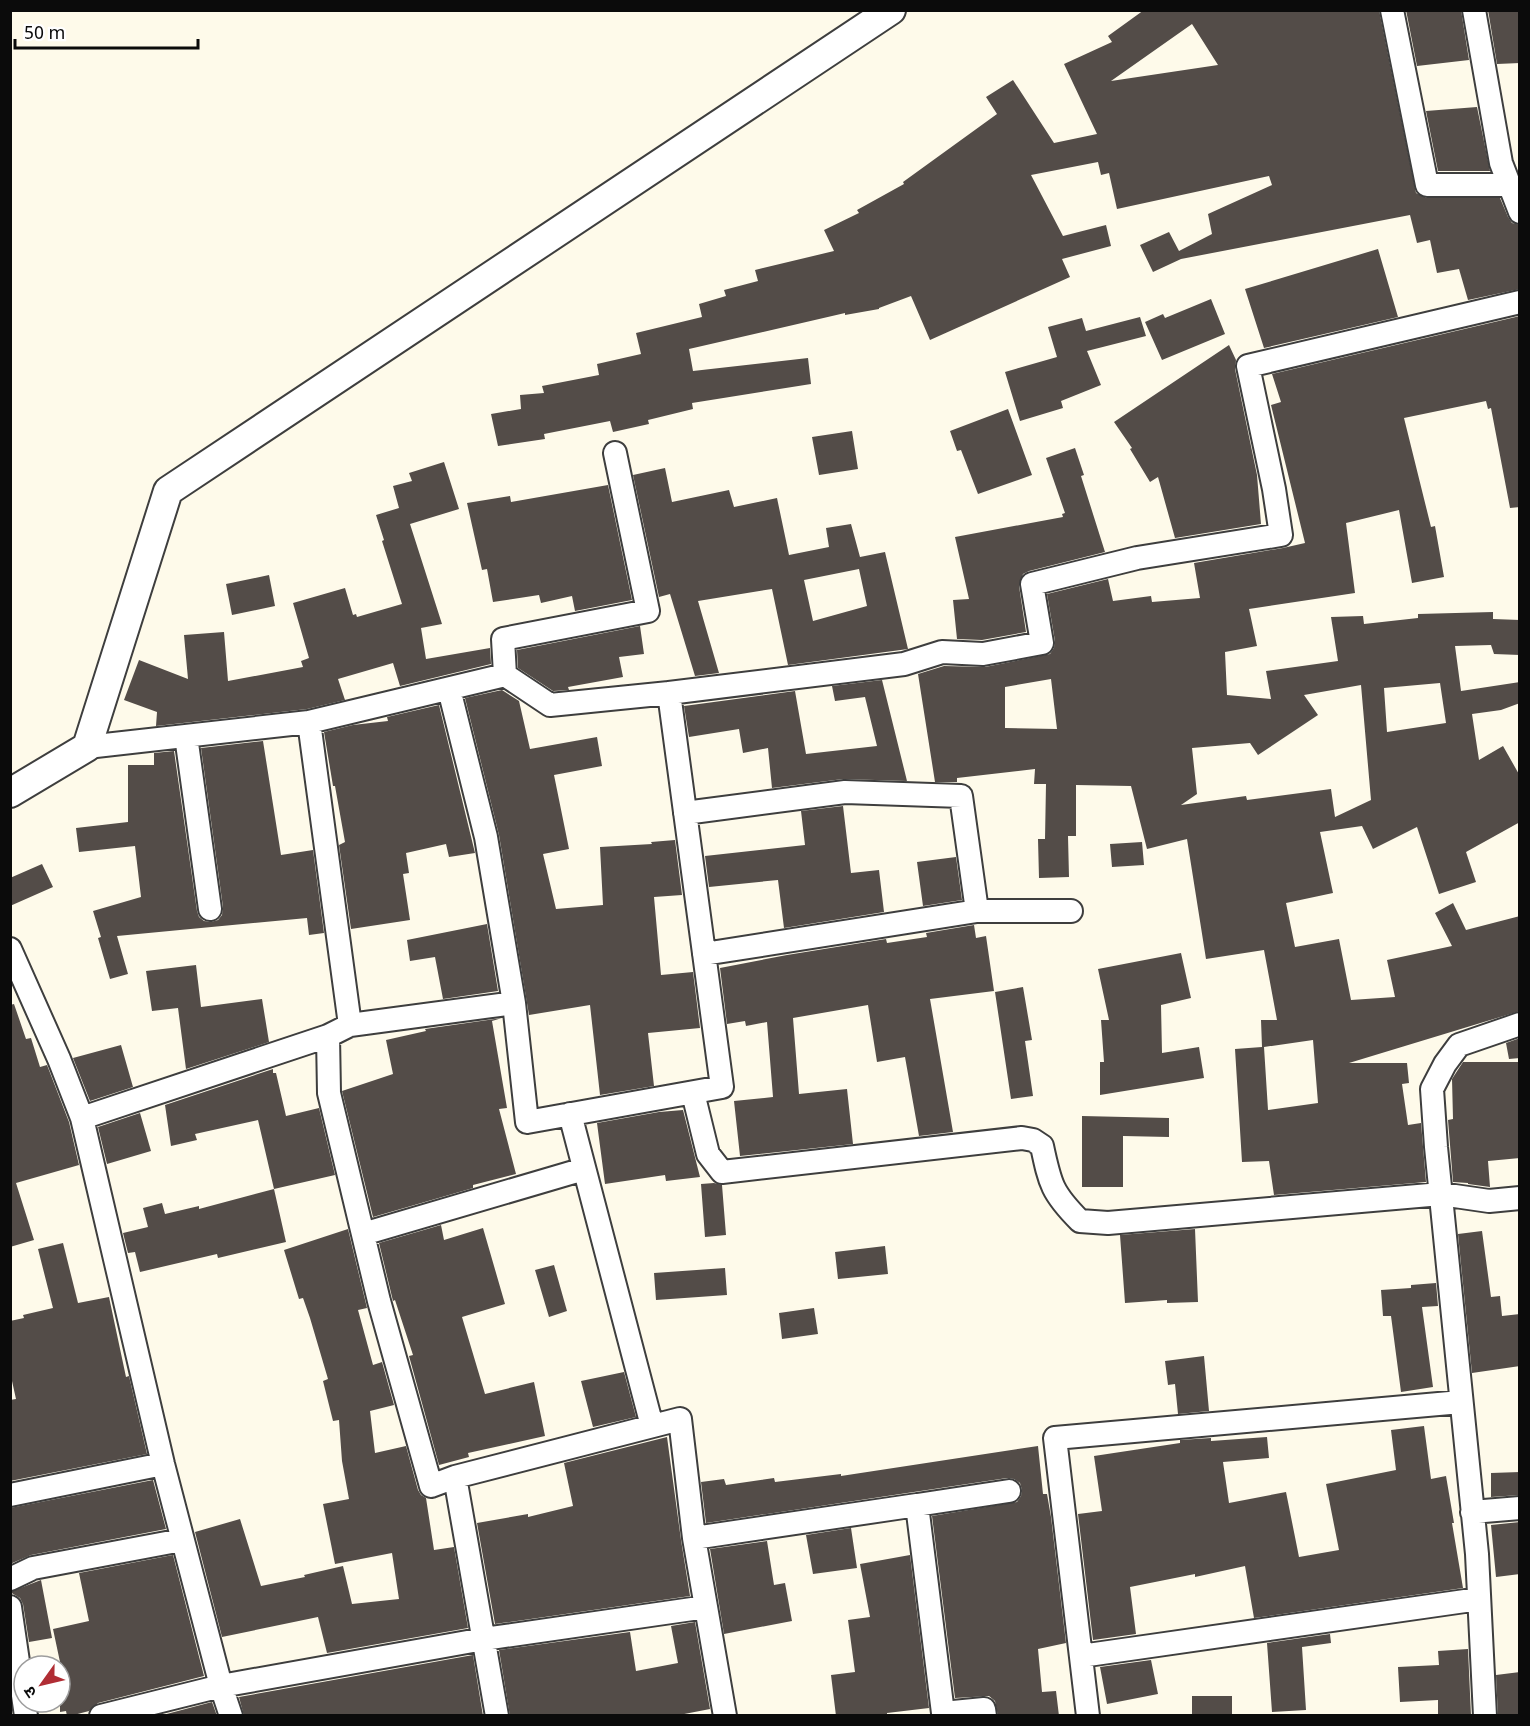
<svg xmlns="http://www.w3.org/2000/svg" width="1530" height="1726" font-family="Georgia,'Noto Sans Devanagari',serif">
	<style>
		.building { fill: #534c48; fill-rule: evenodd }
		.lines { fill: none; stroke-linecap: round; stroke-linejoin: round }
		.minor-casing { stroke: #3e3e3e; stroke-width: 26 }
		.tertiary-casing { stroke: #3e3e3e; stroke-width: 32 }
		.minor { stroke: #fff; stroke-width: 22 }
		.tertiary { stroke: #fff; stroke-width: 28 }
	</style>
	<rect width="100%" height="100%" fill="#fefaea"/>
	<path class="building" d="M1144 10H1379L1416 193 1427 198H1500L1508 217 1512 223 1520 225V289L1468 300 1459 269 1437 273 1430 240 1417 243 1410 215 1181 259 1153 272 1140 245 1169 232 1179 251 1212 234 1208 214 1272 185 1269 176 1117 209 1109 173 1101 175 1098 162 1031 175 1063 236 1106 225 1111 246 1062 259 1070 277 930 340 911 296 879 308V309L845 315V313L689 349 693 371 808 358 811 384 692 403 693 409 648 420 649 424 613 432 610 421 544 434 545 439 498 446 491 414 521 409 520 395 544 393 542 386 599 375 597 364 641 354 636 333 702 317 699 304 726 296 724 290 758 281 755 270 834 251 824 230 859 213 857 210 904 184 903 182 997 114 986 97 1013 80 1054 143 1097 134 1064 64 1112 42 1108 36ZM1192 24 1218 65 1111 81Z
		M1406 10H1461L1469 60 1417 66Z
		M1488 10H1520V63L1497 64Z
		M1477 107 1490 171H1438L1426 111Z
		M1378 249 1398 317 1264 348 1245 289Z
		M1211 299 1225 334 1162 360 1145 322 1163 314 1165 318Z
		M1520 316V507L1510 508 1491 408 1488 409 1486 401 1404 418 1431 527 1435 526 1444 577 1412 583 1399 510 1346 523 1355 593 1249 609 1257 646 1225 652 1227 695 1271 699 1266 671 1338 661 1331 617 1363 616 1364 624 1418 618V614L1493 612V619L1520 620V655L1494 654 1491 645 1455 646 1461 691 1520 682V703L1501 710 1472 714 1479 760 1503 746 1520 776V822L1466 852 1476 882 1439 894 1417 827 1373 849 1362 826 1320 832 1333 893 1286 903 1295 947 1339 939 1351 1000 1395 997 1387 960 1452 946 1435 913 1453 903 1466 930 1520 916V1011L1349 1063H1407L1409 1083 1402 1084 1408 1125 1421 1123 1426 1182 1274 1195 1269 1161 1242 1162 1235 1049 1262 1047 1261 1020H1277L1264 950 1206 959 1187 839 1147 849 1131 786 1076 785V836H1068L1069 877 1039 878 1038 839H1045L1046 784H1034L1035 769 957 778V782H935L918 674 944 666 985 667 1050 654 1054 648 1055 641 1047 594 1108 579 1113 601 1151 596 1152 602 1200 598 1194 563 1283 548 1305 543 1271 405 1281 402 1272 374ZM1051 679 1057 729 1005 728V687ZM1440 683 1446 723 1387 732 1384 688ZM1361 685 1371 800 1335 817 1331 789 1247 800 1246 796 1181 805 1197 794 1192 748 1250 743 1258 755 1318 715 1304 695ZM1313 1040 1318 1103 1268 1110 1264 1047Z
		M1140 317 1146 336 1087 351 1101 385 1061 401 1063 408 1020 421 1005 372 1057 357 1048 327 1082 318 1086 331Z
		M1229 345 1236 360 1235 369 1257 475 1261 524 1175 538 1158 477 1150 482 1130 449 1132 448 1114 422Z
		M1008 409 1032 475 978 494 961 450 957 451 950 431Z
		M852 431 858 469 819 475 812 437Z
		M1075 448 1084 475 1081 476 1105 552 1029 571 1023 574 1019 586 1026 632 982 640 957 639 953 600 969 599 955 537 1063 517 1062 514 1065 513 1046 458Z
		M444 462 459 509 410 524 442 624 421 628 426 659 490 648 491 664 400 686 393 663 338 679 345 700 307 709 156 726 157 712 124 700 139 660 188 679 184 635 224 632 228 681 303 667 301 661 309 658 293 603 345 588 353 615 356 614 357 617 402 604 382 541 384 540 376 515 399 508 393 486 412 481 409 473Z
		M665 468 672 502 729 490 734 507 777 498 789 555 829 547 826 528 851 524 860 557 885 552 908 649 788 665 772 589 698 601 719 673 695 676 670 594 659 597 633 475ZM859 569 867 606 813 621 804 580Z
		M608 485 632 600 575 611 572 596 541 603 539 595 493 602 487 569 482 570 467 503 510 496 511 502Z
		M269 575 275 606 232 615 226 584Z
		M640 626 644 654 619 657 623 677 568 687 569 690 553 691 518 668 517 650Z
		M882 680 907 781 843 779 772 788 768 748 743 753 739 729 689 737 684 706 795 691 806 754 877 746 865 697 835 701 832 686Z
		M502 690 519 701 530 749 597 737 602 766 554 775 569 849 543 854 556 909 603 905 600 847 652 844 651 842 675 840 682 895 654 897 661 975 693 972 700 1028 648 1033 654 1086 600 1095 590 1005 529 1015 499 835 465 698Z
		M439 705 475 853 449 857 446 844 406 853 409 873 403 874 410 920 351 929 339 845 345 842 335 786H333L324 732 353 725 388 721 387 717Z
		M263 741 281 855 313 850 324 933 309 935 307 918 117 936 128 974 110 979 98 938 101 937 93 911 141 897 135 846 79 852 76 828 128 822V765H154V753L174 751 197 911 199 917 204 921 211 922 218 920 222 915 223 907 201 748Z
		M843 806 851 873 879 870 884 912 784 928 778 880 709 887 705 856 805 845 801 811Z
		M1142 842 1144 865 1112 867 1110 844Z
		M956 857 962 900 923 906 917 862Z
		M42 864 53 887 10 906V878Z
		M487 924 498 991 443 999 435 957 410 961 407 940Z
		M974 925 976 938 986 936 994 991 930 999 953 1132 919 1136 905 1057 877 1062 868 1005 793 1018 799 1094 847 1089 853 1144 740 1156 734 1101 773 1097 767 1022 746 1026 745 1021 727 1024 720 968 787 955 886 939 887 943 927 937 926 933Z
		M1181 953 1191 998 1161 1005 1162 1053 1199 1047 1204 1078 1100 1095V1062H1104L1101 1020H1109L1098 969Z
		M196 965 201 1007 262 999 269 1042 186 1069 178 1008 152 1011 146 971Z
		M1023 987 1032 1040 1025 1041 1033 1096 1011 1099 995 992Z
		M14 1004 26 1039 31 1038 40 1067 47 1065 69 1122 79 1165 16 1183 34 1240 10 1247V1005Z
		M502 1018 492 1021 507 1108 499 1109 516 1174 473 1185V1188L373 1217 342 1091 393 1074 386 1040 426 1031 425 1029Z
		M1520 1038V1058L1509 1059 1506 1043Z
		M121 1045 133 1087 90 1101 73 1058Z
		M1463 1062H1520V1158L1488 1161 1490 1187 1468 1184V1183L1453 1182 1448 1120 1453 1119 1452 1079Z
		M273 1069V1073H276L286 1116 319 1108 335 1175 274 1189 258 1120 195 1134 197 1140 171 1146 165 1105Z
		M683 1110 700 1177 666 1181 665 1175 605 1184 597 1123 659 1112Z
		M140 1113 151 1151 107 1164 98 1127Z
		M1082 1116 1169 1118V1137L1123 1136V1187H1082Z
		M714 1183 722 1185 726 1235 705 1237 701 1184Z
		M274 1189 286 1242 218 1258 217 1254 140 1272 135 1252 128 1253 123 1233 148 1227 143 1208 162 1203 165 1214 199 1206V1209Z
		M441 1225 444 1240 483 1228 505 1304 462 1317 485 1394 534 1382 545 1436 468 1453 469 1457 439 1465 409 1356 413 1355 395 1300 393 1301 379 1243Z
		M348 1229 367 1308 358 1310 373 1365 382 1362 394 1405 370 1411 375 1453 406 1446 418 1490 421 1495 426 1498 434 1550 454 1547 468 1628 327 1653 318 1617 222 1637 195 1532 240 1519 261 1586 305 1577 304 1575 343 1566 352 1604 399 1599 392 1553 335 1564 323 1504 349 1499 342 1461 339 1420 333 1421 323 1381 328 1379 310 1318 303 1298 299 1299 284 1250Z
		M1195 1229 1198 1302 1167 1303V1300L1125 1303 1120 1235Z
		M1482 1231 1491 1297 1500 1296 1502 1316 1520 1314V1366L1472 1373 1458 1234Z
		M63 1243 78 1303 109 1297 126 1377 129 1376 147 1454 10 1481V1400L16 1399 10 1372V1321L24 1318 23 1315 53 1308 38 1249Z
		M885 1246 888 1274 838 1279 835 1252Z
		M554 1265 567 1311 549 1317 535 1270Z
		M725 1268 727 1295 656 1300 654 1273Z
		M1436 1283 1438 1306 1422 1307 1433 1387 1401 1392 1391 1316H1383L1381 1290 1411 1288V1285Z
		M814 1308 818 1334 782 1339 779 1313Z
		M1204 1356 1209 1411 1178 1414 1175 1384 1168 1385 1165 1361Z
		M624 1372 636 1417 593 1427 581 1381Z
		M1424 1426 1431 1479 1446 1476 1454 1523H1452L1463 1588 1254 1618 1245 1566 1195 1577V1574L1130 1587 1136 1634 1093 1640 1078 1514 1102 1511 1094 1456 1180 1443V1440L1211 1438V1441L1267 1437 1269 1458 1223 1462 1229 1503 1286 1492 1299 1557 1339 1550 1326 1484 1396 1470 1391 1430Z
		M667 1437 681 1540 690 1596 495 1624 477 1523 528 1514V1517L573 1506 564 1463Z
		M1038 1446 1043 1494H1047L1051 1517 1066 1643 1038 1649 1042 1692 1056 1691 1059 1716H998L995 1701 989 1696 955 1698 932 1516 1017 1502 1021 1496 1022 1490 1020 1483 1014 1479 1007 1478 706 1523 701 1482 724 1479 726 1485 774 1478 775 1482 841 1474V1476Z
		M1520 1472V1495L1491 1497V1473Z
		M153 1480 166 1529 31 1555 10 1564V1508Z
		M1520 1522V1574L1496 1577 1491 1525Z
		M851 1528 857 1568 813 1574 806 1535Z
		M767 1541 774 1585 785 1583 792 1621 724 1634 710 1549Z
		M173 1555 204 1676 98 1703 89 1711 70 1716H67L66 1711 60 1712V1662L53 1629 89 1621 79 1573Z
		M910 1555 929 1708 887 1713V1716H836L831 1675 855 1672 848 1620 870 1617 860 1564Z
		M41 1580 52 1638 29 1642 23 1604 20 1598 10 1592Z
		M695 1622 710 1709 674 1716H510L499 1650 630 1632 636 1671 678 1663 671 1626Z
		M1330 1634 1331 1643 1302 1647 1306 1710 1272 1712 1267 1643Z
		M1468 1649 1471 1716H1438V1700L1400 1702 1398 1667 1439 1665 1438 1651Z
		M473 1655 483 1716H244L239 1697Z
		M1151 1660 1158 1694 1107 1704 1100 1667Z
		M1520 1672V1716H1498L1496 1675Z
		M1192 1696H1232V1716H1192Z
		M212 1702 217 1716H159Z"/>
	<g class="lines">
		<defs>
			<path id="minor" d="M1392 10 1427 185H1510
				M1474 10 1501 163 1520 212
				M505 675 503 639 648 611 615 453
				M449 689 486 837 514 1003 527 1122 722 1087 669 693
				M309 722 350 1025 328 1036 329 1093 379 1301 431 1486 455 1477
				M186 736 210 909
				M87 747 309 722 505 675 550 705 669 693 904 664 942 652 983 654 1042 643 1032 584 1137 558 1281 535 1274 489 1248 366 1520 302
				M685 813 845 792 961 796 977 911H1071
				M10 949 59 1059 82 1118 163 1464 221 1686 231 1716
				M704 954 977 911
				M350 1025 514 1003
				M693 1093 708 1154 722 1172 1022 1138 1033 1140 1042 1146C1050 1184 1052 1193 1080 1221L1108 1223 1441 1194 1489 1201 1520 1198
				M570 1114 652 1426
				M82 1118 328 1036
				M363 1234 584 1169
				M10 1495 163 1464
				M917 1505 1009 1491
				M1472 1512 1520 1508
				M694 1538 917 1505 943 1713 984 1709 985 1716
				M10 1579 33 1568 182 1540
				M10 1607 26 1716
				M1081 1656 1479 1599
				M101 1716 221 1686 484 1639 706 1607
				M497 1716 455 1477 680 1419 694 1538 725 1716
				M1088 1716 1055 1438 1461 1402
				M1485 1716 1477 1554 1436 1147 1432 1089 1445 1064 1459 1045 1520 1024"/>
			<path id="tertiary" d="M10 793 87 747 168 491 891 10"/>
		</defs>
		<use href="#minor" class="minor-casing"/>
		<use href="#tertiary" class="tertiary-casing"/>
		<use href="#minor" class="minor"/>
		<use href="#tertiary" class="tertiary"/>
	</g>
	<rect width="1530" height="1726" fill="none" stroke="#0b0b0b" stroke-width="24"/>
	<g transform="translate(42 1684) rotate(236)"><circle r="28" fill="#ffffff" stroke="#9d9d9d" stroke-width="1.5"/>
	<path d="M0-4.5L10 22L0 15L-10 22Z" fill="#b02d34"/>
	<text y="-9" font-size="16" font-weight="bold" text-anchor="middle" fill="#0b0b0b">उ</text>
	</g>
	<path d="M15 39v9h183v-9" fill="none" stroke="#0b0b0b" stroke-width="3"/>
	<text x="24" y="39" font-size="18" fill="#0b0b0b" stroke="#ffffff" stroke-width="4.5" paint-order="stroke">50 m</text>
</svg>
